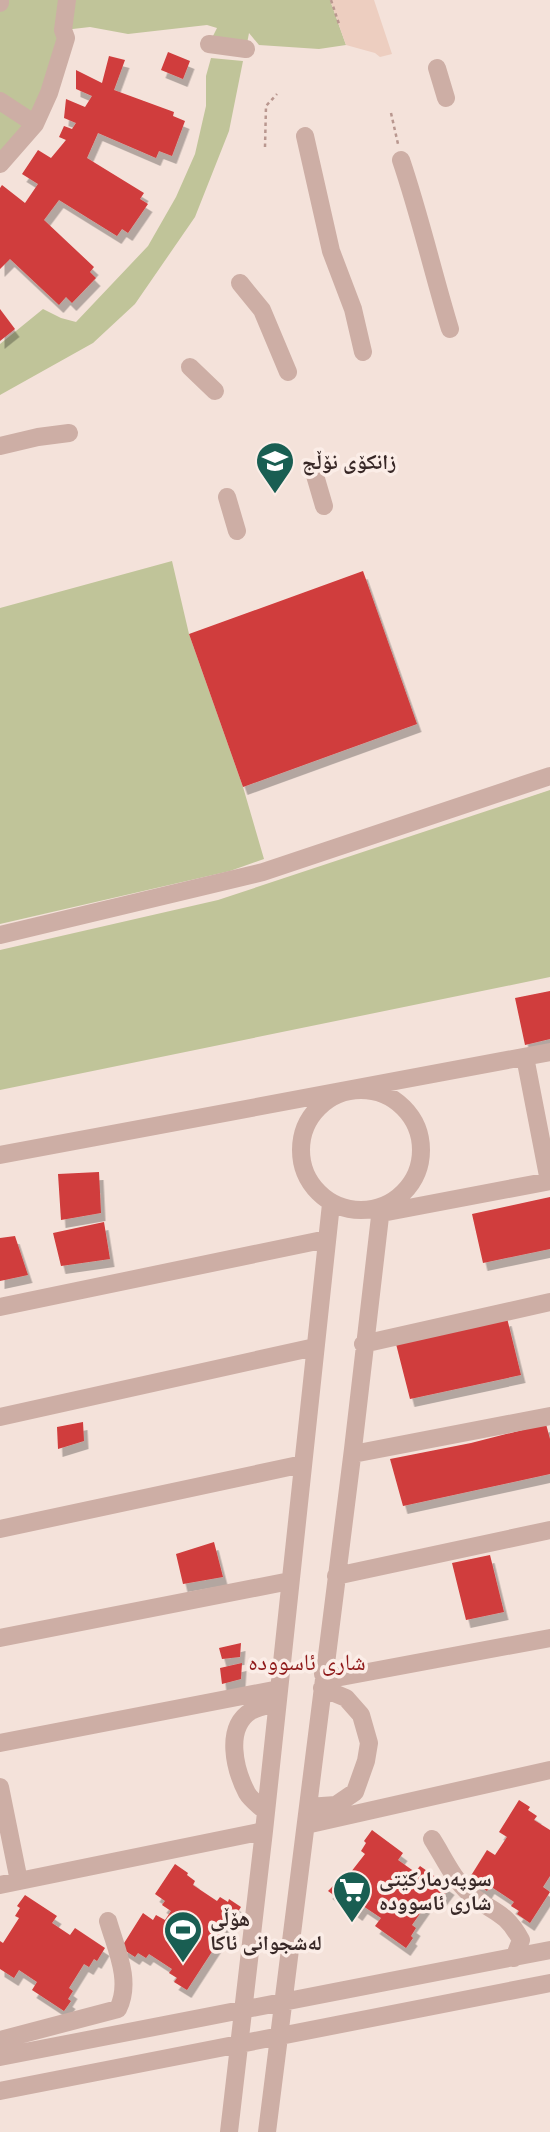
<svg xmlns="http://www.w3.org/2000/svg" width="550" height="2132" font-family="'Golos Text','Noto Naskh Arabic',sans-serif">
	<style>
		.green { fill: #c0c499 }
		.plaza { fill: #edcec0 }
		.building { fill: #d03c3c; filter: url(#shadow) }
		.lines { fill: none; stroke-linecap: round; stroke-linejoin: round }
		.path { stroke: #b9978f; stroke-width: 2.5; stroke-dasharray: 3.5 3.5; stroke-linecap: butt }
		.minor { stroke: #cdaea5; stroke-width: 18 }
		.labels { text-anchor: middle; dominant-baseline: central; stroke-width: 7; stroke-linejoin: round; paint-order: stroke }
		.poi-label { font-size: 21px; font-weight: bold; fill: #382827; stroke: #fbede7; text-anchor: start }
		.neighbourhood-label { font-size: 23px; fill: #8f1919; stroke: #fbede7 }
	</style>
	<defs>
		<filter id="shadow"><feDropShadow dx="4.5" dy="8" stdDeviation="0" flood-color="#0004"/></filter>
	</defs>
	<rect width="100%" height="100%" fill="#f4e2da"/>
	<path class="green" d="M0 0H330L346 45 319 49 259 45 249 33 246 49 209 44 217 28 207 25 128 34 90 27 64 30 56 75 0 164Z
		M211 58 243 61 229 131 195 217 135 304 93 343 0 395V344L43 309 61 318 76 322 148 246 176 197 195 154 206 106V76Z
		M172 561 189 634 243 787 264 859 230 871 0 924V608Z
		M550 790V977L0 1090V950L218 900Z"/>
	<path class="plaza" d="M330 0H374L392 54 380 57 375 53 346 45Z"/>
	<path class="building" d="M168 52 190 61 183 79 161 70Z
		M109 56 125 60 114 90 174 112 173 116 185 121 172 156 159 151 156 158 98 133 87 158 144 193 140 199 148 204 128 233 122 229 117 236 59 200 44 220 94 267 90 272 96 278 72 303 66 297 59 305 10 259 0 269V188L2 185 25 203 38 184 22 174 38 150 51 158 66 140 59 137 64 126 72 129 76 123 64 118 66 99 85 107 92 96 76 89V70L102 83Z
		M0 309 15 329 0 341Z
		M363 571 417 724 243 787 189 634Z
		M550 991V1039L525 1045 515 998Z
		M99 1172 101 1213 61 1220 58 1174Z
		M550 1197V1249L483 1263 472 1214Z
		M104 1222 110 1259 61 1266 53 1233Z
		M15 1236 28 1275 0 1281V1238Z
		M507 1318 521 1375 410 1399 396 1344Z
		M83 1422 84 1441 58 1449 57 1427Z
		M546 1424 550 1439V1474L403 1506 390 1459 471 1443Z
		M214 1542 223 1577 183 1584 176 1554Z
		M490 1555 504 1612 466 1620 452 1563Z
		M241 1643 240 1657 222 1659 219 1648Z
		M242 1663 241 1679 222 1684 220 1668Z
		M519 1800 530 1807 528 1810 537 1816 534 1820 550 1830V1876L543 1887 550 1892 530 1923 517 1914 519 1911 511 1906 514 1902 490 1886 487 1891 479 1885 477 1888 467 1882 487 1850 495 1855 507 1837 499 1832Z
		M372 1830 403 1853 398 1860 415 1872 420 1866 450 1887 441 1899 438 1897 433 1905 428 1902 412 1925 416 1928 411 1936 413 1938 406 1948 375 1926 381 1918 363 1906 358 1913 328 1891 344 1875 347 1877 365 1854 361 1851 366 1843 364 1841Z
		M175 1864 188 1873 187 1875 195 1881 193 1885 217 1901 220 1897 228 1902 229 1899 241 1907 187 1990 174 1982 177 1978 169 1973 172 1969 149 1954 146 1958 138 1953 135 1957 121 1948 143 1913 153 1920 156 1915 165 1920 171 1911 162 1905 165 1901 155 1894Z
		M25 1895 57 1916 52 1923 70 1935 75 1928 105 1948 97 1961 94 1959 89 1967 84 1964 69 1988 73 1991 68 1999 71 2001 64 2011 32 1990 37 1982 19 1970 14 1978 0 1969V1941L3 1943 19 1918 15 1916 20 1908 17 1906Z"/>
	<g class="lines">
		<path class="path" d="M331 0 339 24
			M391 113 398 144
			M265 147 266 106 277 94"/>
		<path class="minor" d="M0 3V0
			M209 44 246 49
			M437 68 446 98
			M0 101 35 124
			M305 136 331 251 353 309 363 352
			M401 160C420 216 433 273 450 329
			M0 164 35 124 49 93 66 38 63 30 67 0
			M240 283 262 310 288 372
			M190 367 215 391
			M0 446 38 437 69 433
			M314 472 324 506
			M227 497 237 531
			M0 935 263 872 550 776
			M525 1057 549 1181
			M301 1150a60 60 0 1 1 120 0a60 60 0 1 1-120 0Z
			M0 1155 550 1052
			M382 1213 550 1181
			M0 1307 327 1239
			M363 1344 550 1302
			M0 1417 315 1347
			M353 1454 550 1416
			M0 1529 303 1464
			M336 1576 550 1530
			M0 1638 290 1581
			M323 1674 341 1677 550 1638
			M0 1743 279 1689
			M0 1787 19 1881
			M308 1807 336 1805 355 1792 366 1761 369 1743 361 1715 346 1698 322 1688
			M266 1812C260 1806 251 1800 247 1793 235 1770 224 1728 251 1711 258 1707 269 1705 277 1703
			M306 1825 550 1770
			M432 1839C443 1856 453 1879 469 1893 492 1913 505 1910 521 1940L514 1958
			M0 1885 264 1831
			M0 2040 118 2009C132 1981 116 1949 108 1921
			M0 2057 550 1950
			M0 2091 550 1983
			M229 2132 264 1831 331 1204
			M267 2132 353 1449 381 1208"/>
	</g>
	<defs>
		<symbol id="university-pin" viewBox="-11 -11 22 30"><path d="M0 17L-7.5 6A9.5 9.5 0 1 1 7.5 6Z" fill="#195e52" stroke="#fbede7"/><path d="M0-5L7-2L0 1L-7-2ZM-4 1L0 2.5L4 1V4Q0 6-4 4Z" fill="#fff"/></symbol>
		<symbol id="supermarket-pin" viewBox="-11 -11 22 30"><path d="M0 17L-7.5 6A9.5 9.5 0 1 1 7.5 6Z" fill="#195e52" stroke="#fbede7"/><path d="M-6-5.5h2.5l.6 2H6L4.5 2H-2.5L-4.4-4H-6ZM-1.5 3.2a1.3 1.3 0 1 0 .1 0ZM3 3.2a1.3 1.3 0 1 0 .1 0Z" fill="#fff"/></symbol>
		<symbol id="stadium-pin" viewBox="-11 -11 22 30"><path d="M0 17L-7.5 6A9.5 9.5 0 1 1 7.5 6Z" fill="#195e52" stroke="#fbede7"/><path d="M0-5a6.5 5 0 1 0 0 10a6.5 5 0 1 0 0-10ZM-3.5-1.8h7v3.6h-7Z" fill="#fff"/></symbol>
	</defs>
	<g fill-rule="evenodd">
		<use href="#university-pin" x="253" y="439" width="44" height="60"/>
		<use href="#supermarket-pin" x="330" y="1868" width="44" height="60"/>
		<use href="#stadium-pin" x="161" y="1908" width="44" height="60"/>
	</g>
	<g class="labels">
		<g class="poi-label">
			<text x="302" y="461">زانکۆی نۆڵج</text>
			<text x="379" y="1878">سوپەرمارکێتی<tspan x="379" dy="24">شاری ئاسوودە</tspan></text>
			<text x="210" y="1918">هۆڵی<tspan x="210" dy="24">لەشجوانی ئاکا</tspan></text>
		</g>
		<g class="neighbourhood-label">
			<text x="307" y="1661">شاری ئاسوودە</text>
		</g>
	</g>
</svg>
